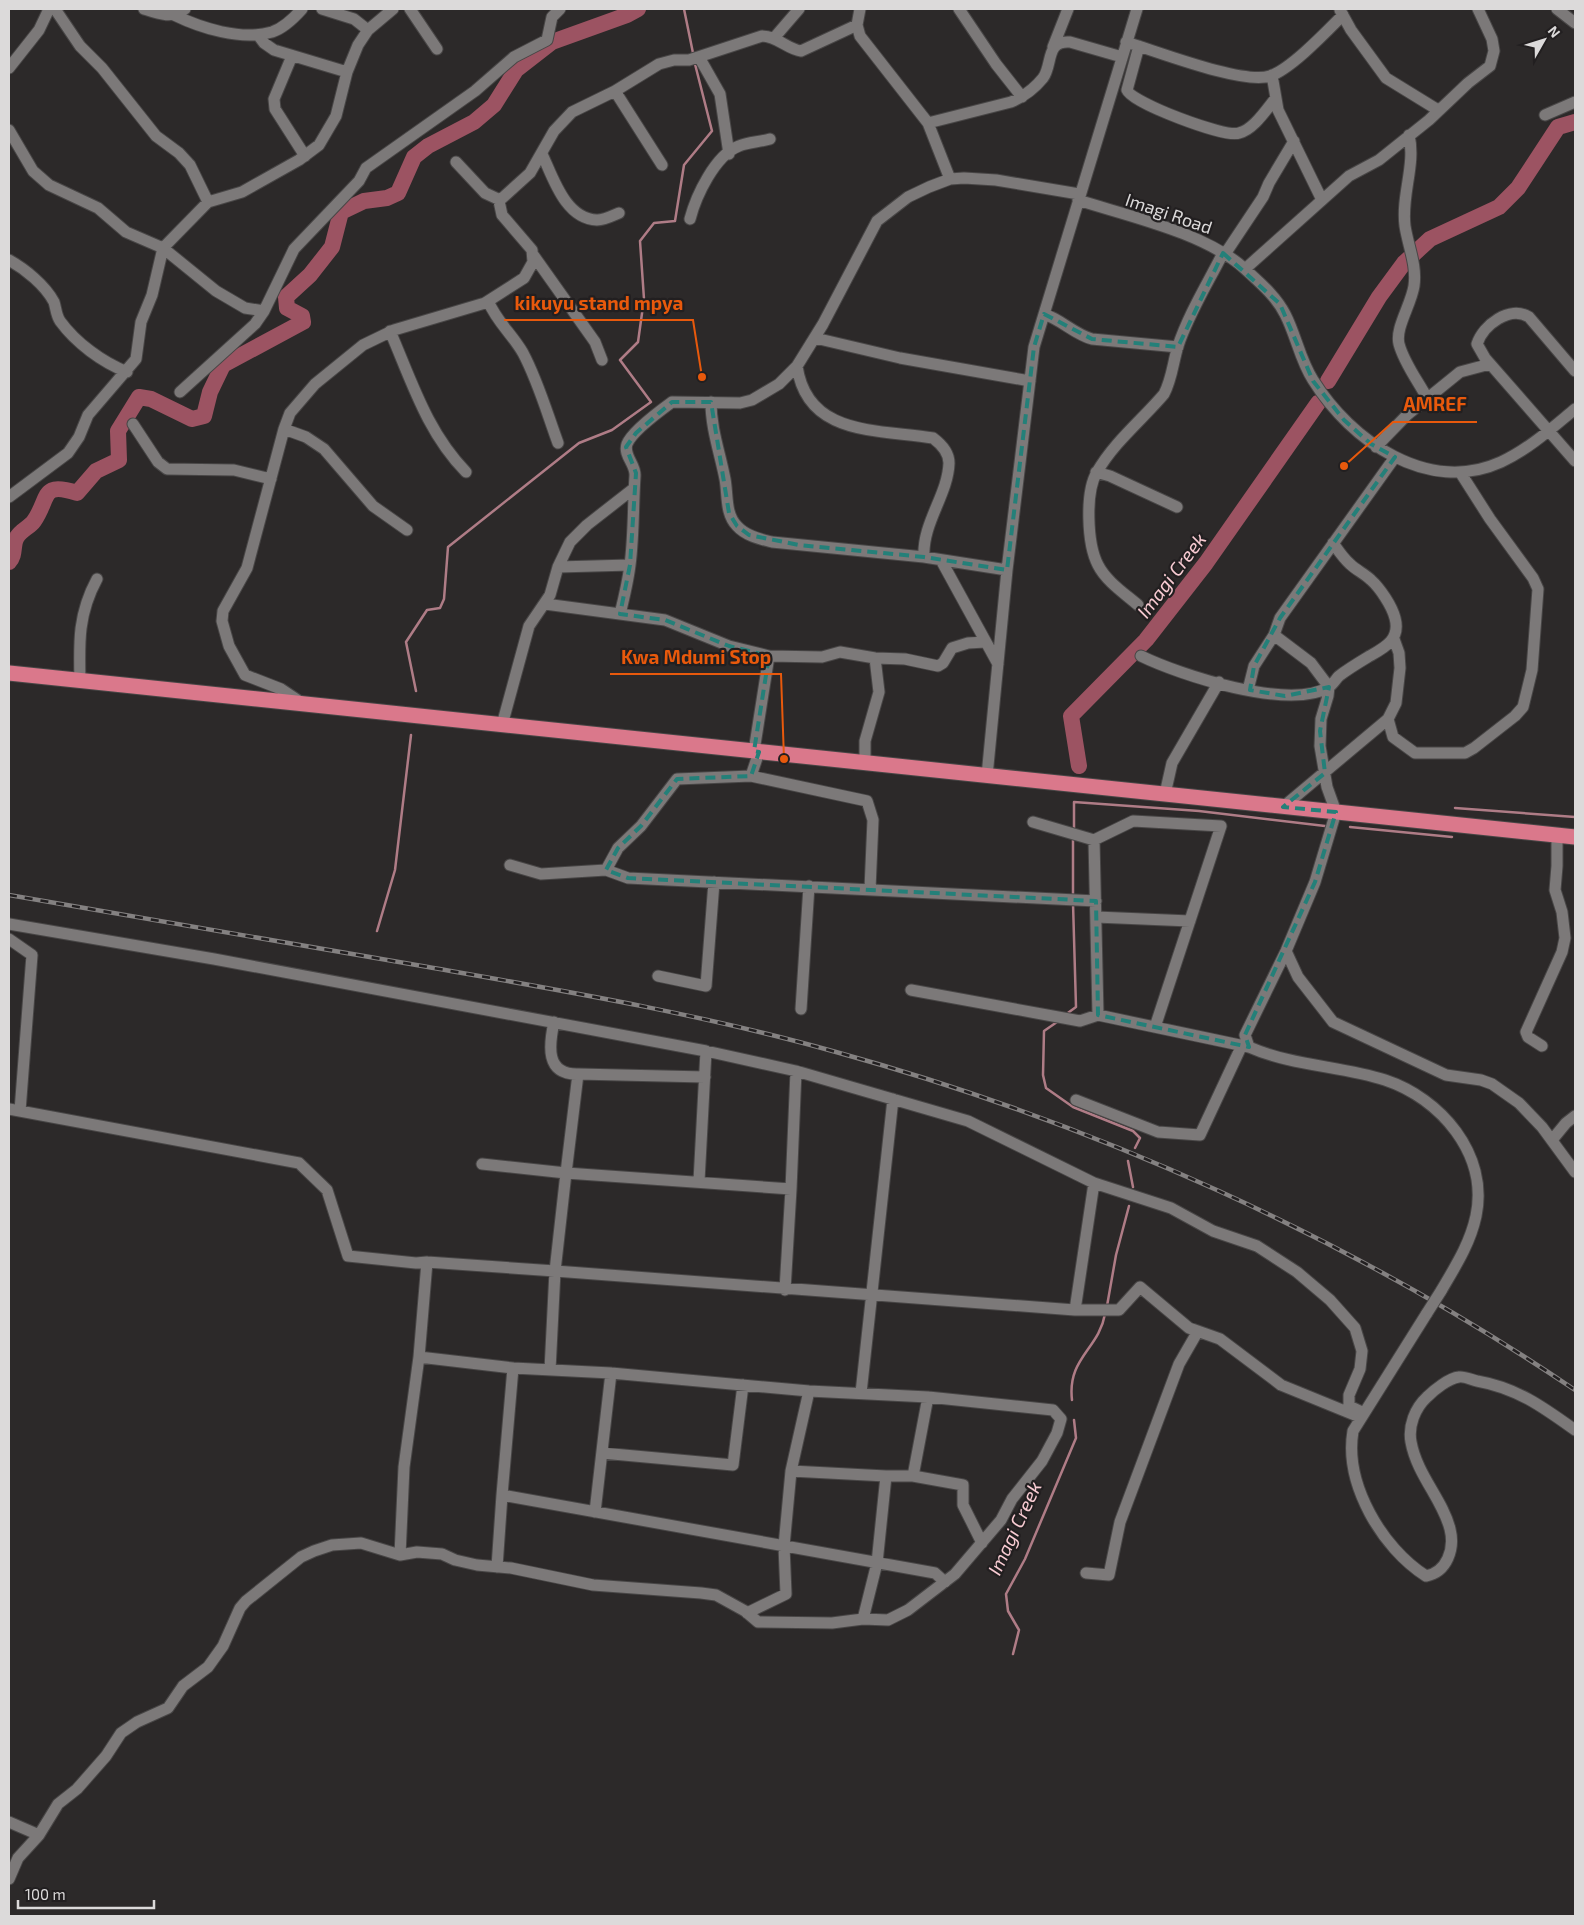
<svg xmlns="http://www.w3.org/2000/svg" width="1584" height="1925" font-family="'Exo 2',sans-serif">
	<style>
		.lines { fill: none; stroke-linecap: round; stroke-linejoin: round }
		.stream { stroke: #af7c86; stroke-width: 2.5 }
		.river { stroke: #9c5362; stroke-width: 16 }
		.street-casing { stroke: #484646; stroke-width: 13 }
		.highway-casing { stroke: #484646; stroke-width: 17 }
		.street { stroke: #7c7979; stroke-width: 11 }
		.highway { stroke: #da788b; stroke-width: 15 }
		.rail-casing { stroke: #848181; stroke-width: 4.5 }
		.rail { stroke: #221f20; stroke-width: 2.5; stroke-dasharray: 8; stroke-linecap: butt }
		.street-bridge-casing { stroke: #484646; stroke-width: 13; stroke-linecap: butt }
		.street-bridge { stroke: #7c7979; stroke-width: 11 }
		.marked { fill: none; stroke: #248079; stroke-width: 4; stroke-dasharray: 10 6; stroke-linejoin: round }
		.labels { text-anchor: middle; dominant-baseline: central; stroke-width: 4.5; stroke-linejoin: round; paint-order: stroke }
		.street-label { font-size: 18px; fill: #dcdada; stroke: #221f20 }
		.water-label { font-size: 19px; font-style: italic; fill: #f9ccd3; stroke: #221f20 }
		.leader { fill: none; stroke: #e8590c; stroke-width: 2 }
		.callout-dot { fill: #e8590c; stroke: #221f20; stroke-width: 2 }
		.callout-label { font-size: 19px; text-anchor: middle; font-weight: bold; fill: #e8590c; stroke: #221f20; stroke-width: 4.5; stroke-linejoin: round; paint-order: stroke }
	</style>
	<rect width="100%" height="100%" fill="#2c2929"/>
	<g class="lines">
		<path class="stream" d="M684 9 693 53
			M416 691 406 642 427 610 440 608 444 599 448 547 579 443 612 430 651 402 620 360 638 342 644 299 640 241 654 223 675 221 684 165 712 131 695 64
			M1455 808 1575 817
			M1350 827 1452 837
			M1074 830V802L1199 811 1325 826
			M1073 898V838
			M377 931 395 870 411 735
			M1065 1015 1076 1007 1073 903
			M1057 1022 1044 1031 1043 1075 1046 1088 1073 1107 1133 1131 1140 1138 1135 1148
			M1128 1161 1133 1187
			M1107 1306 1116 1255 1129 1206
			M1072 1400C1067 1358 1099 1349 1105 1314
			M1013 1654 1019 1630 1008 1611 1006 1594 1025 1559 1076 1438 1074 1420"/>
		<path class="river" d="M1328 381 1379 297 1404 263 1430 239 1499 207 1518 188 1558 127 1575 122
			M9 562C16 555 12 544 17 537 21 530 30 527 34 521 50 498 40 481 77 493L96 471 119 460 118 431 139 397 151 399 192 419 204 416 210 392 223 365 303 322 302 316 287 308 286 297 310 275 332 247 341 212 364 201 387 198 398 193 414 157 428 146 474 122 494 105 516 70 552 42 627 15 638 9
			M1079 766 1071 716 1146 640 1206 563 1318 403"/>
		<defs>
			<path id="street" d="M55 9 80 46 102 68 156 136 179 153 190 165 208 202
				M144 9C159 14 172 19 185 9
				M322 9 354 19 368 30
				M410 9 437 49
				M860 9 857 25 860 36 928 123 950 179
				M959 9 996 64 1022 97
				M1557 9 1575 23
				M1340 10 1351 30 1386 78 1438 110
				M174 15C201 28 241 41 272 32 284 28 294 18 302 9
				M258 35 264 43 274 50 347 72
				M774 38 799 9
				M1126 42C1156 51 1243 85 1270 76 1291 69 1327 31 1343 15
				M1139 46 1127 90C1132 103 1225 138 1239 133 1253 130 1266 110 1275 99
				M1053 47 1068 9
				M292 56 274 99 275 109 305 156
				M699 57 720 94 729 154
				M9 68 39 30 49 9
				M1272 75 1278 110 1322 200
				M615 91 662 165
				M1545 115 1575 102
				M928 123 1011 102C1023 97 1034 89 1043 78 1053 65 1045 40 1070 42L1122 57
				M9 130 33 171 49 185 98 208 126 232 163 248 216 291 245 308 264 311
				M1409 135C1416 165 1401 195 1405 226 1408 246 1417 265 1414 286 1411 305 1395 328 1399 344 1404 363 1418 381 1427 398
				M542 154C553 177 565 219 597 220 604 220 612 216 619 213
				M456 162 485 193 500 200
				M1078 200C1128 216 1206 233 1245 269 1259 282 1276 296 1285 314 1296 335 1300 360 1313 380 1351 441 1428 495 1501 462 1529 449 1552 428 1575 409
				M690 219C696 196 715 155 739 146 748 142 760 142 770 139
				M1225 254 1263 197 1269 183 1294 141
				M534 256 595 342 602 360
				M9 260C25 269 45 285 54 302 56 308 56 315 60 321 76 343 102 362 127 372
				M1245 269 1349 176 1379 160 1429 120 1468 83 1490 66 1494 51 1492 39 1478 9
				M488 301C497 322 512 334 523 353 538 381 547 413 558 443
				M1044 314C1062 320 1074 334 1092 339L1178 347
				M390 331C412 382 427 432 466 472
				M815 338 900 358 1030 381
				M797 366C807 437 879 429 933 438 941 444 949 452 949 463 948 495 922 523 924 557
				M1575 371 1529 317C1510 305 1483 325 1477 344L1485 358 1575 461
				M180 392 255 324 264 311 294 249 359 181 366 168 475 91 514 57 547 40 552 17 560 9
				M711 402C711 429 720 453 725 479 728 495 725 514 737 526 746 536 760 539 772 542L924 557 1007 570
				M133 424 158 462 167 469 234 470 271 479
				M284 429 306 437 324 449 373 506 407 530
				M1376 447 1407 415 1460 372 1490 364
				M1096 472 1110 476 1177 507
				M9 497 68 453 79 437 88 415 136 359 141 322 152 295 163 248 208 202 242 192 299 160 319 145 336 116 347 72 358 45 368 30 393 9
				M941 560 998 664
				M558 567 630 565
				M545 604 665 620 729 646 769 656 822 657 840 652 875 658 905 659 938 666 943 663 952 648 968 643 985 642
				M1138 605C1124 593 1106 581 1098 565 1087 544 1085 492 1097 472 1114 442 1143 419 1164 394 1172 379 1173 362 1178 346 1189 313 1208 283 1223 253
				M620 614C624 598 628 581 630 565 634 535 633 505 635 476 636 464 623 456 627 444 632 431 661 410 672 402L740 403 752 400 779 384 797 366 823 324 877 221 908 197 929 187 950 179 964 178 996 180 1079 194
				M1274 635 1311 663 1329 687 1328 696 1321 719 1320 746 1327 787 1336 812 1315 882 1286 951 1245 1035 1249 1047C1292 1066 1341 1066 1385 1080 1440 1098 1489 1154 1476 1216 1470 1244 1455 1267 1441 1291
				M1394 639 1399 653 1400 668 1396 703 1388 719 1393 737 1415 753H1465L1474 748 1515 716 1523 707 1532 670 1538 589 1533 578 1490 519 1460 472
				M1141 656C1180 675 1289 711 1329 687 1333 684 1336 679 1339 676 1348 669 1358 663 1368 657 1384 648 1401 640 1395 618 1392 606 1380 588 1371 580 1365 574 1356 570 1350 564 1343 558 1338 550 1333 543
				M80 681C79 642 78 614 97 579
				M1248 690 1254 666 1274 635 1280 618 1395 457
				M302 703 281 689 245 675 229 646 222 621 223 611 247 568 284 429 290 413 315 384 363 345 394 330 485 303 524 278 533 262 532 250 502 215 499 201 530 173 554 131 572 112 615 91 659 64 674 60H689L762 36C777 36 787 49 801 51L857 25
				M502 725 529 626 550 595 558 567 570 542 587 525 633 489
				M754 751 769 656
				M865 763V741L879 692 875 658
				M751 776 759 752
				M987 776 1007 570 1034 347 1137 9
				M1165 794 1172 763 1219 682
				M1283 807 1388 719
				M1033 822 1094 840 1133 821 1221 826 1155 1027
				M1094 840 1098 1015
				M510 865 541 874 606 870
				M870 889 873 820 867 801 751 776 677 779 641 826 618 848 606 870 628 878 1096 901
				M1096 917 1190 921
				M9 924 214 959 706 1051 796 1071 968 1121 1094 1183 1171 1208 1213 1231 1257 1246 1297 1272 1330 1300 1355 1328 1362 1351 1360 1369 1349 1395V1406L1364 1413
				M9 939 32 955 20 1111
				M1286 951 1298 977 1333 1022 1446 1075 1481 1080 1492 1084 1519 1103 1542 1127 1575 1172
				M658 976 706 986 714 882
				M911 990 1080 1021 1098 1015 1249 1047
				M801 1009 809 886
				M554 1022C549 1045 545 1075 578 1074
				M1542 1046 1528 1037 1526 1032 1562 952 1565 938 1562 912 1555 890 1557 866V835
				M796 1071 791 1189 566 1173 555 1271 1075 1310H1119L1140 1287 1189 1328 1220 1339 1281 1385 1357 1416
				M1076 1100 1158 1132 1200 1135 1242 1045
				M9 1109 299 1163 327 1190 348 1256 416 1263 427 1262 555 1271 550 1370
				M1552 1140 1566 1123 1575 1116
				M482 1164 566 1173 578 1074 705 1077
				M699 1181 706 1051
				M785 1290 791 1189
				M1075 1310 1094 1183
				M1427 1313 1353 1431C1344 1484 1382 1548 1426 1576 1447 1572 1455 1549 1450 1529 1443 1500 1417 1475 1411 1442 1408 1426 1415 1408 1427 1397 1434 1390 1449 1378 1459 1377 1464 1376 1472 1380 1477 1381 1517 1388 1543 1407 1575 1430
				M419 1357 427 1262
				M861 1393 893 1099
				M602 1453 733 1465 743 1385
				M791 1471 886 1476 877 1563 863 1619
				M886 1476H913L928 1397
				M913 1476 963 1485V1505L982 1543
				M595 1512 611 1373
				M400 1555 404 1467 419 1357 513 1368
				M497 1567 502 1495
				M1086 1573 1109 1575 1120 1522 1179 1364 1198 1331
				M747 1613 786 1594 784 1546 791 1471 809 1391
				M9 1822 39 1835
				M9 1879 18 1858 39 1835 58 1804 77 1789 106 1756 121 1733 137 1722 168 1708 183 1686 208 1667 223 1646 240 1608 246 1601 301 1557 314 1551 332 1545 361 1543 400 1555 417 1552 442 1554 455 1560 477 1565 511 1568 593 1585 701 1593 716 1595 745 1611 758 1622 832 1623 863 1619 888 1620 908 1610 955 1574 1001 1520 1012 1499 1042 1461 1057 1433 1061 1419 1053 1410 928 1397 809 1391 611 1373 513 1368 502 1495 935 1573 945 1582"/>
			<path id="highway" d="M9 673 1575 837"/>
		</defs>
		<use href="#street" class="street-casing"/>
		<use href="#highway" class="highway-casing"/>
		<use href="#street" class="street"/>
		<use href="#highway" class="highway"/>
		<defs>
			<path id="rail" d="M9 895C148 919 288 943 428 967 565 991 701 1014 836 1052 1097 1124 1350 1238 1575 1390"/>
		</defs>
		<use href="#rail" class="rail-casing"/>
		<use href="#rail" class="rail"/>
		<defs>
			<path id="street-bridge" d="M1427 1313 1441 1291"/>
		</defs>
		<use href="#street-bridge" class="street-bridge-casing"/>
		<use href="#street-bridge" class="street-bridge"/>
	</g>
	<path class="marked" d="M1223 253 1280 304 1313 381 1344 420 1371 444 1395 457 1280 618 1254 666 1250 690 1285 696 1329 687 1320 731 1325 773 1283 807 1336 812 1315 882 1245 1035 1249 1047 1098 1015 1096 901 628 878 606 870 618 848 641 826 677 779 751 776 759 752 754 751 769 656 729 646 665 620 620 614 630 565 636 473 626 447 636 433 672 402H711L729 513 737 526 749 535 799 545 924 557 1007 570 1034 347 1044 314 1092 339 1178 347Z"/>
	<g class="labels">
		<g class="street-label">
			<text transform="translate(1169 213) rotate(19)">Imagi Road</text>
		</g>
		<g class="water-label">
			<text transform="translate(1171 575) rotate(-53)">Imagi Creek</text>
			<text transform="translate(1014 1528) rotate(-65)">Imagi Creek</text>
		</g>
	</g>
	<path class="leader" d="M702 377L693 320H504M1344 466L1393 422H1477M784 759L781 674H610"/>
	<g class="callout-dot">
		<circle cx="702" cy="377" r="5"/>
		<circle cx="1344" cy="466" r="5"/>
		<circle cx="784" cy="759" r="5"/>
	</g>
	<g class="callout-label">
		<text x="599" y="310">kikuyu stand mpya</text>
		<text x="1435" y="411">AMREF</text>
		<text x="696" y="664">Kwa Mdumi Stop</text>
	</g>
	<rect width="1584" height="1925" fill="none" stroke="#dcdada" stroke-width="20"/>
	<g transform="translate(1544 40) rotate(51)" stroke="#221f20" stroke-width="4" paint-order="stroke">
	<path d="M0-4L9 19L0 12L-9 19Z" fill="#dcdada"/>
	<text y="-8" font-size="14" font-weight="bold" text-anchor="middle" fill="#dcdada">N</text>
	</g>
	<path d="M18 1900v8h136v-8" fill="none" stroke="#dcdada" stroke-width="2.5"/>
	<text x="25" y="1900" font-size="15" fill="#dcdada" stroke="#221f20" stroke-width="4" paint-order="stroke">100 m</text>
</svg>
